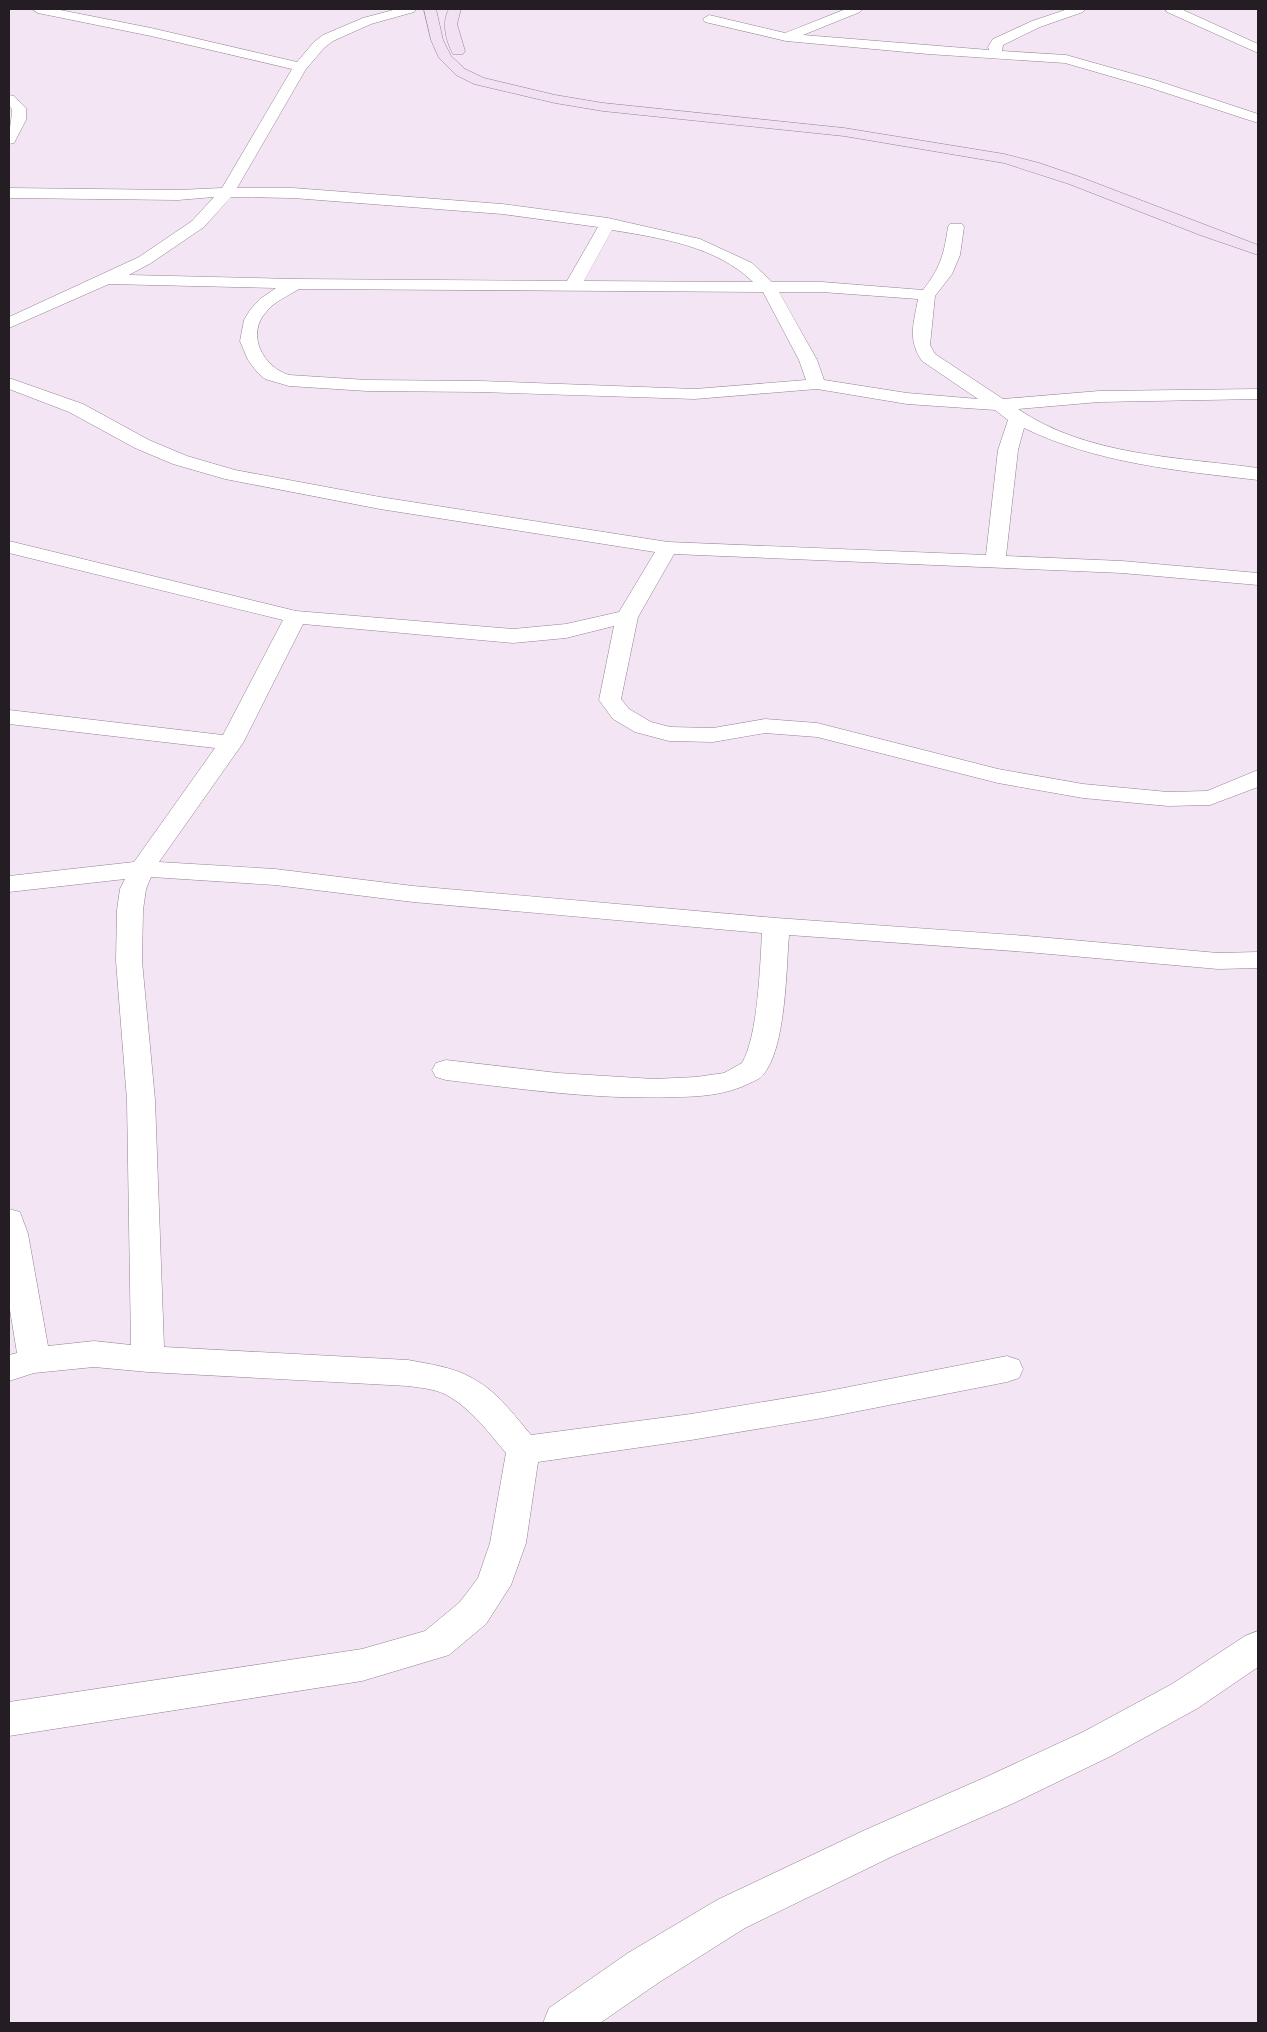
<svg xmlns="http://www.w3.org/2000/svg" width="1267" height="2032" font-family="'Noto Sans',sans-serif">
	<style>
		.lines { fill: none; stroke-linecap: round; stroke-linejoin: round }
		.street-casing { stroke: #908291; stroke-width: 1 }
		.secondary-casing { stroke: #908291; stroke-width: 1 }
		.street { fill: #fff; fill-rule: evenodd }
		.secondary { fill: #f2e1f3; fill-rule: evenodd }
	</style>
	<rect width="100%" height="100%" fill="#f4e5f5"/>
	<g class="lines">
		<defs>
			<path id="street" d="M32 9H55L151 28 297 62 314 42 323 35 363 18 397 9H416L414 12 371 24 333 41 324 48 306 69 237 188H293L502 204 608 218 700 239 752 263 772 282H822L923 290C940 268 944 255 948 227L950 224H962L964 227 960 255 952 274 935 296 930 345 935 354 1003 399 1099 391 1258 389V399L1099 402 1018 409C1087 456 1178 457 1258 468V480C1179 471 1096 463 1024 428L1018 450 1006 556 1122 561 1258 573V585L1122 573 674 554 638 617 621 699 629 709 651 722 670 727 713 728 765 719 817 723 998 769 1083 784 1168 792 1207 791 1258 770V787L1210 805 1168 806 1083 798 998 783 817 737 765 733 713 742 669 741 635 732 613 719 599 700 614 626 566 638 513 643 303 624 243 743 159 862 275 869 413 886 776 918 1027 936 1218 953 1258 952V968L1218 969 1027 952 789 935C786 971 786 1048 763 1075 760 1079 754 1081 750 1083 727 1095 699 1097 673 1097 597 1100 521 1089 446 1080L436 1077 432 1070 436 1063 446 1060 558 1073 654 1079 696 1077 724 1073 742 1063C758 1036 760 966 762 933L413 902 275 885 151 877 146 889 143 910 142 961 155 1100 164 1347 408 1360C429 1364 453 1367 472 1378 496 1390 514 1415 531 1435L691 1414 823 1392 1007 1356 1019 1360 1023 1369 1019 1378 1007 1382 823 1418 691 1440 538 1462 526 1543 511 1585 486 1624 449 1655 362 1681 9 1736V1702L362 1649 425 1631 460 1602 478 1578 490 1543 506 1453C489 1433 473 1411 450 1397 438 1389 422 1388 408 1386L148 1372 94 1367 34 1373 9 1381V1355L17 1353 9 1304V1209L20 1212 28 1234 48 1346 94 1341 131 1345 127 1100 116 961 117 910 120 889 125 879 9 892V876L134 862 215 748 9 724V710L223 735 283 620 9 553V541L296 611 513 629 566 624 619 612 655 552 380 509 225 479 173 464 135 448 69 412 9 389V378L83 404 149 440 187 456 235 470 380 497 668 542 986 555 998 450 1008 420 995 410 907 404 817 389 695 399 480 392 367 391 289 386 265 379 257 372 248 360 240 341 244 320 250 310 260 299 276 288 109 284 9 328V317L139 257 192 221 214 197 178 200 9 198V188L178 190 222 188 292 69 151 36 38 13ZM231 197 293 198 502 214 598 227 567 281 295 279 129 275 151 263 204 227ZM612 230C661 238 716 246 753 282L584 281ZM299 289 763 292 799 360 806 380 695 389 480 381 367 380 289 375C263 367 245 334 267 311 275 301 288 296 299 289ZM779 292H822L918 299C914 323 907 339 922 361L978 399 907 393 824 380 817 360Z
				M846 9H862L860 12 803 35 989 50 988 47 993 39 1032 21 1068 9H1085L1083 12 1040 27 1003 45 1002 51 1066 55 1158 81 1258 114V123L1148 87 1065 63 928 54 786 41 705 22 703 19 709 15 785 33Z
				M1165 9H1181L1258 44V53L1167 12Z
				M9 95 14 96 26 108V120L14 143 9 144C8 132 12 121 12 109L9 106Z
				M1258 1631V1667L1198 1708 1111 1756 1014 1803 893 1856 745 1928 658 1983 600 2023H543L549 2008 628 1953 717 1900 865 1830 986 1777 1083 1732 1172 1684 1245 1636Z"/>
			<path id="secondary" d="M424 9H436L443 40 451 56 465 69 484 78 555 95 603 103 844 128 1004 154 1039 163 1080 177 1258 245V255L1200 235 1069 184 1004 163 844 136 603 111 555 103 474 84 456 75 439 58 431 40Z
				M449 9H461L457 24 465 51 463 54H453C446 41 441 22 449 9Z"/>
		</defs>
		<use href="#street" class="street-casing"/>
		<use href="#secondary" class="secondary-casing"/>
		<use href="#street" class="street"/>
		<use href="#secondary" class="secondary"/>
	</g>
	<rect width="1267" height="2032" fill="none" stroke="#241e24" stroke-width="20"/>
</svg>
